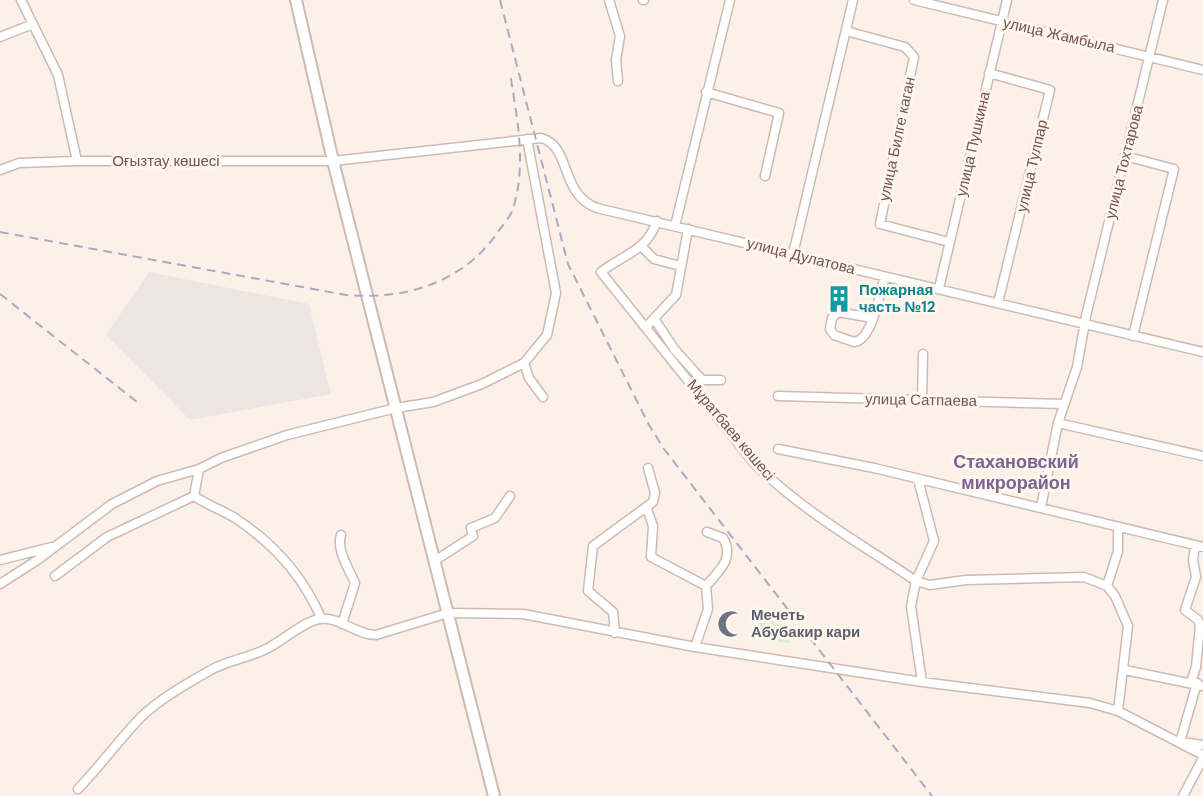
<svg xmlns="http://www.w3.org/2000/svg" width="1203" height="796" font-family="'DM Sans',sans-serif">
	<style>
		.industrial { fill: #ede5e1 }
		.green { fill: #daeac6 }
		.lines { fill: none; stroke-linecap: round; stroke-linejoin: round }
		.minor-casing { stroke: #d0bab0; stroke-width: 11 }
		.tertiary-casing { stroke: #d0bab0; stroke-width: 14 }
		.minor { stroke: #fff; stroke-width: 8 }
		.tertiary { stroke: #fff; stroke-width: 10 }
		.rail { stroke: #b2a6c6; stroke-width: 2; stroke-dasharray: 9 6; stroke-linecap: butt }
		.labels { text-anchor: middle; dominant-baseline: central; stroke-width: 6; stroke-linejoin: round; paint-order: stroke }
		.street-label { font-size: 15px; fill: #76544c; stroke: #fff6ee }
		.culture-label { font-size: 15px; font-weight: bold; fill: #0d838f; stroke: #fff6ee; text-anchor: start }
		.worship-label { font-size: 15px; font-weight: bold; fill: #5b616d; stroke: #fff6ee; text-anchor: start }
		.quarter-label { font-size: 18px; font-weight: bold; fill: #7b6492; stroke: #fff6ee }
	</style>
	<rect width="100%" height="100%" fill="#fcf1e8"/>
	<path class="industrial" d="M149 272 309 304 331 394 190 420 106 335Z"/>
	<path class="green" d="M761 609 775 611 774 624 791 626 789 643 758 639Z"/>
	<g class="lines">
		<defs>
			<path id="minor" d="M21 0 58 75 77 161
				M609 0 620 36 616 60 618 81
				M643 0H644
				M914 0 1203 70
				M846 31 905 47 914 57 880 224 949 242
				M0 37 33 24
				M989 73 1050 90 998 303
				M706 92 779 113 765 176
				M1125 156 1174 169 1133 336
				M0 170 19 163 77 161H333L541 138C572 146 559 194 597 208L1203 352
				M657 221C647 251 624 254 601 272L754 463C801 510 861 544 916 581L930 585 966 580 1084 577 1107 586 1115 596 1128 626 1118 711
				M675 226 730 0
				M642 247 654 259 680 266
				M793 254 853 0
				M939 288 1007 0
				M872 318 838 312 832 318 830 329 834 335 854 342C873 340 879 293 885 277
				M655 320 675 350 702 380H721
				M647 326 676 295 688 229
				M524 363 529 378 543 397
				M778 396 1064 404
				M922 400 923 354
				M1058 423 1203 456
				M778 449 874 468 1203 547
				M918 479 934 541 916 581 911 606 922 682
				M194 496C207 505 222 510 235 518 273 543 303 576 321 618
				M194 496 199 469
				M1041 507 1058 423 1077 367 1086 316 1163 0
				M647 509 653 526 651 557 706 586 708 609 695 647
				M341 535C336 550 349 569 355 583L342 624
				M0 560 52 547
				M436 560 473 536 471 528 495 518 510 496
				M55 576 107 537 194 496
				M0 584 36 561 112 504 157 481 199 469 221 458 287 435 396 408 433 402 482 384 524 363 547 335 556 293 527 139
				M706 586C719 571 735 558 723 538L707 532
				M1107 586 1118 551V527
				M615 633 613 612 588 591 593 546 653 502 655 493 648 468
				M1125 670 1203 686
				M1191 682 1196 667 1200 625 1198 620 1185 610 1196 577 1193 560 1195 545
				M1180 742 1197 683
				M1183 742 1203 745
				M78 789C100 766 119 740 141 717 160 699 186 684 209 671 227 660 250 658 268 648 282 641 306 620 320 619 339 616 356 635 376 635L448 613 523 614 695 647 922 682 1090 703 1118 711 1203 755
				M1183 796 1203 758"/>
			<path id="tertiary" d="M296 0 333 161 494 796"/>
		</defs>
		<use href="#minor" class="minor-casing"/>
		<use href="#tertiary" class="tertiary-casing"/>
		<use href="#minor" class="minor"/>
		<use href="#tertiary" class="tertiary"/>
		<path class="rail" d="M500 0 568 264 649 425 664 449 932 796
			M0 232 346 295C403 300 460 284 495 236 500 228 510 218 513 209 527 164 517 118 510 73
			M0 294 137 402"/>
	</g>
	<defs>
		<symbol id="building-bare" viewBox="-9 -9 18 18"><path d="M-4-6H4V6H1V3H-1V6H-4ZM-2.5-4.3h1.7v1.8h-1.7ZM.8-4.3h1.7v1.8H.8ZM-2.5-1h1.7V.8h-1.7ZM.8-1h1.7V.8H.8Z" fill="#0f9aa8" stroke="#fff6ee" stroke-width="2.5" paint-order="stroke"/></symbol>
		<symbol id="mosque-bare" viewBox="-9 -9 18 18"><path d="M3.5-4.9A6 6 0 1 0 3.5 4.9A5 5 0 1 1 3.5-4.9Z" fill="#6b7280" stroke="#fff6ee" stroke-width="2.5" paint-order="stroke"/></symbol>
	</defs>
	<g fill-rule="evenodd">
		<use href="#building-bare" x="820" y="280" width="38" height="38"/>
		<use href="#mosque-bare" x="712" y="605" width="38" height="38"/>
	</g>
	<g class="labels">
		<g class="street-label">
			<text transform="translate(1059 35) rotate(13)">улица Жамбыла</text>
			<text transform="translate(897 139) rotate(-78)">улица Билге каган</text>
			<text transform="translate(973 144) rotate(-77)">улица Пушкина</text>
			<text x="166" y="161">Оғызтау көшесі</text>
			<text transform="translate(1124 162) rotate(-76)">улица Тохтарова</text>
			<text transform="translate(1032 166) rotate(-77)">улица Тулпар</text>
			<text transform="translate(801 256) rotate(14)">улица Дулатова</text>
			<text transform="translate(921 400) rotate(1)">улица Сатпаева</text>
			<text transform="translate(731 430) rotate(50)">Мұратбаев көшесі</text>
		</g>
		<g class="culture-label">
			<text x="859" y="290">Пожарная<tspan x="859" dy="17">часть №12</tspan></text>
		</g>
		<g class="worship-label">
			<text x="751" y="615">Мечеть<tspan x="751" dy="17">Абубакир кари</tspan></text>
		</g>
		<g class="quarter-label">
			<text x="1016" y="462">Стахановский<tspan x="1016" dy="21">микрорайон</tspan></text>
		</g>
	</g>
</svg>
